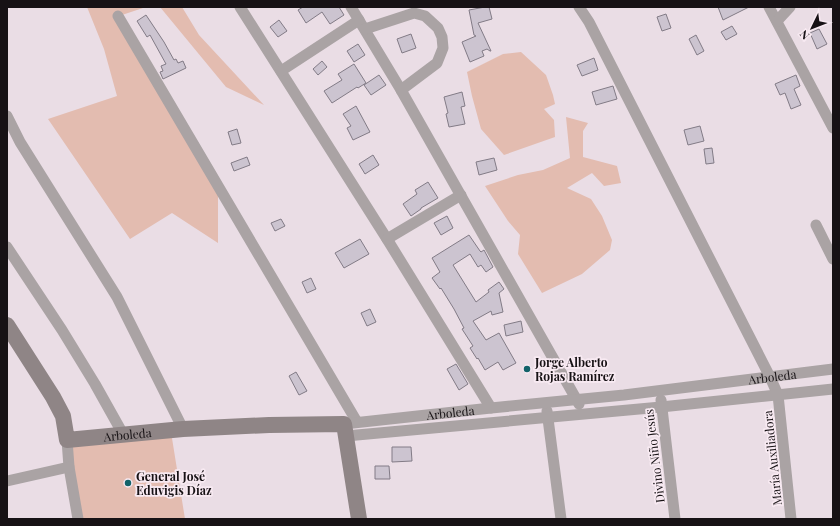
<svg xmlns="http://www.w3.org/2000/svg" width="840" height="526" font-family="'Playfair Display',serif">
	<style>
		.green { fill: #e3bcb0 }
		.building { fill: #ccc4d0; stroke: #827b86 }
		.lines { fill: none; stroke-linecap: round; stroke-linejoin: round }
		.street { stroke: #aaa3a4; stroke-width: 11 }
		.secondary { stroke: #8f8586; stroke-width: 16 }
		.poi-dot { fill: #126269; stroke: #f8eaf2; stroke-width: 1.5 }
		.labels { text-anchor: middle; dominant-baseline: central; stroke-width: 3.5; stroke-linejoin: round; paint-order: stroke }
		.poi-label { font-size: 12px; font-weight: bold; fill: #171215; stroke: #f8eaf2; text-anchor: start }
		.street-label { font-size: 12px; fill: #171215; stroke: #f8eaf2 }
	</style>
	<rect width="100%" height="100%" fill="#eadde5"/>
	<path class="green" d="M87 7H146L122 15 218 176V243L172 213 130 239 48 119 117 96 104 49Z
		M160 7H182L199 35 264 105 226 87Z
		M521 52 546 75 553 95 555 104 544 109 554 120 555 137 504 155 481 129 472 96 467 72 503 54Z
		M566 117 588 123 583 131V157L617 166 621 183 604 186 592 173 567 188 591 199 602 216 612 240 610 250 582 274 542 293 518 254 520 235 508 221 485 186 518 175 543 170 570 158Z
		M171 432 185 519H82L71 447Z"/>
	<path class="building" d="M303 7H339L344 15 330 24 322 12 306 23 298 10Z
		M485 7H489L492 19 478 23 491 51H490L487 49 482 51 484 56 470 62 462 42 476 36 474 35 469 10Z
		M718 7H749L723 20Z
		M666 14 671 28 662 31 657 17Z
		M146 15 164 42 174 60 176 59 178 63 183 61 186 68 163 79 160 72 163 71 161 66 166 64 150 35 147 37 137 21Z
		M279 20 287 31 278 37 270 27Z
		M732 26 737 34 726 40 721 32Z
		M819 29 827 44 817 49 810 33Z
		M411 34 416 48 402 53 397 39Z
		M696 35 704 51 697 55 689 39Z
		M358 44 365 55 354 62 347 51Z
		M594 58 598 70 582 76 577 65Z
		M322 61 327 67 318 75 313 69Z
		M354 64 366 83 358 88 357 87 332 103 324 91 342 80 338 74Z
		M379 75 386 85 371 95 364 85Z
		M796 75 800 86 794 89 801 105 791 109 785 93 780 95 775 84Z
		M613 86 617 99 596 105 592 92Z
		M462 92 465 106 461 107 465 124 449 127 446 114 448 113 444 97Z
		M356 106 370 132 353 140 347 128 351 126 343 114Z
		M700 126 704 141 688 145 684 130Z
		M237 129 241 143 232 145 228 132Z
		M712 148 714 163 706 164 704 149Z
		M373 155 379 165 365 174 359 164Z
		M247 157 250 165 234 171 231 163Z
		M494 158 497 170 479 175 476 162Z
		M428 182 438 198 421 208V209L411 216 403 204 417 194 415 190Z
		M447 216 453 228 441 235 434 223Z
		M281 219 285 226 275 231 271 223Z
		M469 235 480 251 481 252 484 250 493 267 486 272 481 265 478 267 470 254 453 265 476 302 489 292 488 290 499 282 504 289 499 293 503 312 492 315 491 311 473 321 486 340 499 333 516 363 503 370 498 362 485 370 478 358 477 359 470 348 473 346 462 329 464 328 454 309 441 288 440 289 432 278 440 272 432 258Z
		M360 239 369 254 344 268 335 253Z
		M311 278 316 289 307 293 302 282Z
		M370 309 376 322 367 326 361 313Z
		M521 321 523 332 506 336 504 325Z
		M456 364 468 384 459 390 447 369Z
		M296 372 307 391 299 395 289 376Z
		M392 447H411L412 461 392 462Z
		M375 466H389L390 479H375Z"/>
	<g class="lines">
		<g class="street">
			<path d="M240 7 387 239 491 408"/>
			<path d="M351 7 401 90 579 404"/>
			<path d="M579 7 589 22 770 377 778 395 791 519"/>
			<path d="M769 7 833 128"/>
			<path d="M118 16 357 422"/>
			<path d="M777 21 790 7"/>
			<path d="M365 29 414 13 425 16 438 28 442 37 443 48 437 63 401 90"/>
			<path d="M281 71 359 20"/>
			<path d="M7 116 20 142 117 297 183 429"/>
			<path d="M816 225 833 259"/>
			<path d="M387 239 461 195"/>
			<path d="M7 247 62 330 95 384 123 434"/>
			<path d="M661 400 675 519"/>
			<path d="M547 411 561 519"/>
			<path id="s1" d="M344 424 491 408 624 395 833 369"/>
			<path d="M346 436 661 407 833 389"/>
			<path d="M67 440 69 467 78 519"/>
			<path d="M7 481 69 467"/>
		</g>
		<path class="secondary" id="s2" d="M7 325 53 397 63 416 67 440 183 429 269 425 344 424 359 519"/>
	</g>
	<g class="poi-dot">
		<circle cx="527" cy="369" r="4"/>
		<circle cx="128" cy="483" r="4"/>
	</g>
	<g class="labels">
		<g class="poi-label">
			<text x="535" y="362">Jorge Alberto<tspan x="535" dy="14">Rojas Ramírez</tspan></text>
			<text x="136" y="476">General José<tspan x="136" dy="14">Eduvigis Díaz</tspan></text>
		</g>
		<g class="street-label">
			<text stroke="none"><textPath href="#s1" startOffset="431">Arboleda</textPath></text>
			<text stroke="none"><textPath href="#s1" startOffset="107">Arboleda</textPath></text>
			<text stroke="none"><textPath href="#s2" startOffset="192">Arboleda</textPath></text>
			<text transform="translate(654 456) rotate(-97)">Divino Niño Jesús</text>
			<text transform="translate(772 458) rotate(-96)">María Auxiliadora</text>
		</g>
	</g>
	<rect width="840" height="526" fill="none" stroke="#171215" stroke-width="16"/>
	<g transform="translate(812 28) rotate(227)" stroke="#f8eaf2" stroke-width="3" paint-order="stroke">
	<path d="M0-3L7 15L0 10L-7 15Z" fill="#171215"/>
	<text y="-6" font-size="11" font-weight="bold" text-anchor="middle" fill="#171215">N</text>
	</g>
</svg>
